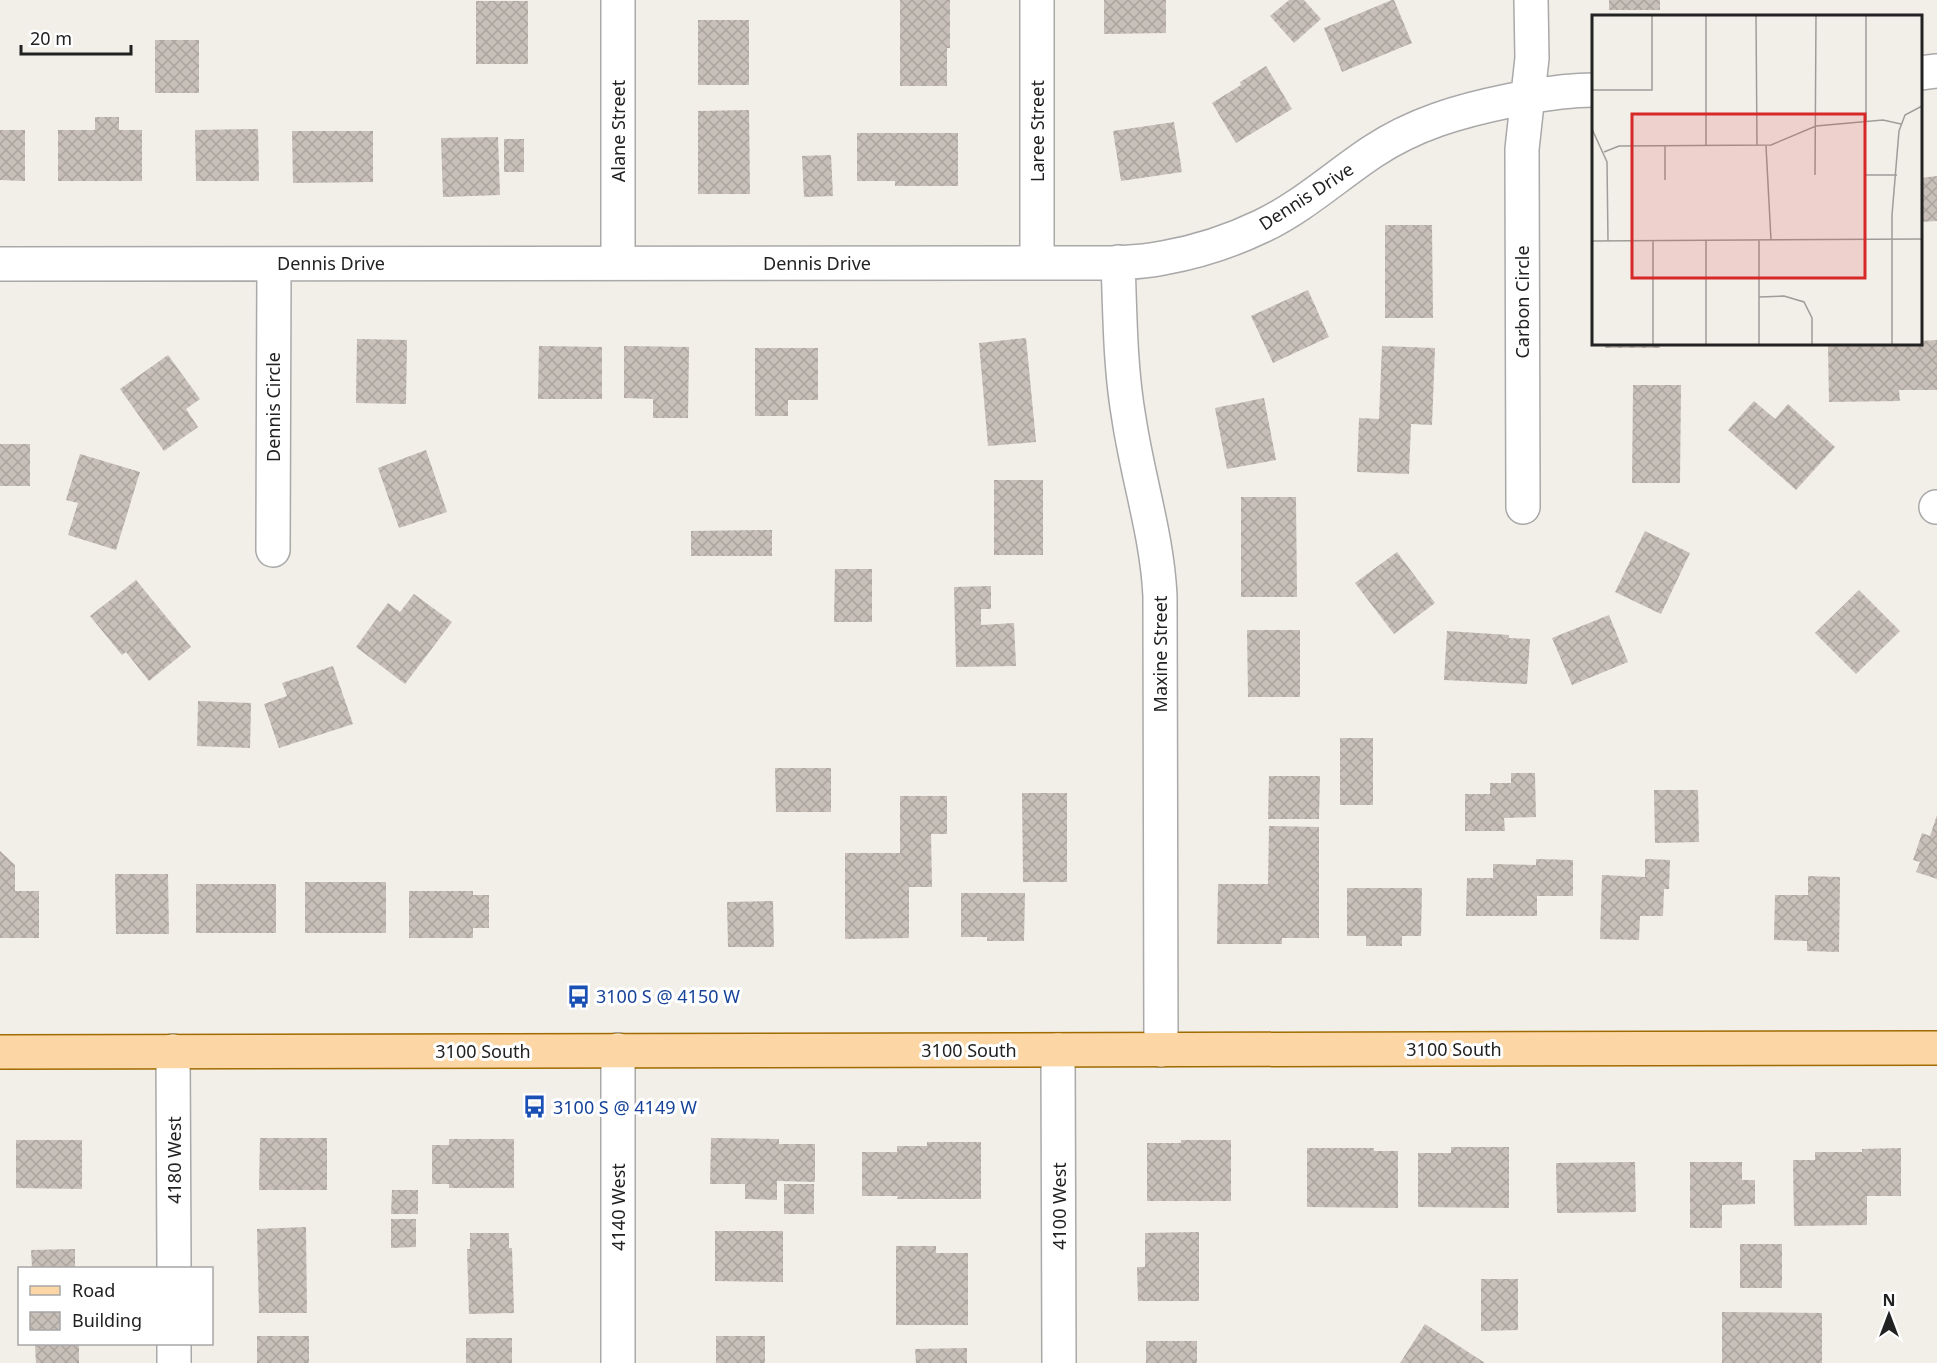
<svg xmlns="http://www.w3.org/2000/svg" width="1937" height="1363" font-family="'Noto Sans',sans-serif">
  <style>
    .building { fill: url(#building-cross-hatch) }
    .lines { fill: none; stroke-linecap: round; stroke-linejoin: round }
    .minor-casing { stroke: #a9a9a9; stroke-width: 36 }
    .major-casing { stroke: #a06b00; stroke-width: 36 }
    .minor { stroke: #fff; stroke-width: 33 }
    .major { stroke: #fcd6a4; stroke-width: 33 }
    .labels { text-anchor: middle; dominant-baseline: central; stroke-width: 6; stroke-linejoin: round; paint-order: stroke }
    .street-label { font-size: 18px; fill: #222; stroke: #fff }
    .transit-label { font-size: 18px; fill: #164399; stroke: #fff; text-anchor: start }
    .inset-road { fill: none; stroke: #9f9d99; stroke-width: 1.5 }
    .view { fill: #d62828; fill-opacity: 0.15; stroke: #d62828; stroke-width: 3 }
    .inset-edge { fill: none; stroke: #222; stroke-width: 3 }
  </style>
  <defs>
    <pattern id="building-cross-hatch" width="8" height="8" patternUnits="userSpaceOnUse" patternTransform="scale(1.5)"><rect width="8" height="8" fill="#c7bfb8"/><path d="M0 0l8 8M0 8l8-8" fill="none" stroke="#aba49e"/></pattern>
  </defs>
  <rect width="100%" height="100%" fill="#f2efe9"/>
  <path class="building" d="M900,0H950V48H947V86H900Z
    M1104,0H1166V33L1104,34Z
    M1289,0H1304L1321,19L1294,43L1270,16Z
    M1392,0H1394L1412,43L1342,72L1324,28Z
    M1609,0H1660V10H1609Z
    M476,1H528V64H476Z
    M698,20H749V85H698Z
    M155,40H199V93H155Z
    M1266,66L1292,109L1236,143L1212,103L1241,85L1240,82Z
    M749,110L750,194H698V111Z
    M95,117H119V130H142V181H58V130H95Z
    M1174,122L1182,172L1121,181L1113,131Z
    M258,129L259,181H196L195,130Z
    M0,130H25V181L0,180Z
    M292,131H373V182L293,183Z
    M857,133H958V186H895V181H857Z
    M498,137L500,195L443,197L441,138Z
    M504,139H524V172H504Z
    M831,155L833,196L804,197L802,156Z
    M1937,176V221L1920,222V178Z
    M1385,225H1432L1433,318H1385Z
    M1308,290L1329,337L1273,363L1251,316Z
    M1026,338L1036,442L988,446L979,343Z
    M357,339L407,340L406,404L356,403Z
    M1937,340V390H1899L1900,401L1829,402L1828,344H1920V341Z
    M1605,344H1660V348H1605Z
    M539,346L602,347V399H538Z
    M624,346L689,347L688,418H653V399L624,398Z
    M1382,346L1435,348L1432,425L1411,424L1409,474L1357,472L1359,418L1379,419Z
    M755,348H818V400H788V416H755Z
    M168,355L200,399L186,409L198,427L164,451L120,389Z
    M1633,385H1681L1680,483H1632Z
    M1264,398L1276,460L1227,469L1215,408Z
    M1754,401L1775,419L1788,404L1835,447L1796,490L1728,430Z
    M0,444H30V486H0Z
    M426,450L447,512L399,528L378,468Z
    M80,454L140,472L116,550L68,535L78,503L66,500Z
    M994,480H1043V555H994Z
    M1241,497H1296L1297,597H1241Z
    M772,530V556H691V531Z
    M1645,531L1690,553L1661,614L1615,592Z
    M1397,552L1435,603L1394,634L1355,583Z
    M835,569H872V622H834Z
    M136,580L191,647L149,681L126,652L122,655L90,616Z
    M991,586V609H981V625L1014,623L1016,666L956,667L954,587Z
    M1859,590L1900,631L1856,674L1815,633Z
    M414,594L452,622L405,684L356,647L388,603L400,612Z
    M1609,615L1628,662L1572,685L1552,638Z
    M1247,630H1300V697H1248Z
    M1447,631L1509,635V638L1530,639L1527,684L1444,680Z
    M333,666L353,724L279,748L264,704L287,696L282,683Z
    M198,701L251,703L250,748L197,746Z
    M1340,738H1373V805H1340Z
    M775,768H831V812H776Z
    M1511,773H1535L1536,817L1504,818L1505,831H1465V794H1490V783H1511Z
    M1269,776H1320L1319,819H1268Z
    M1654,790H1698L1699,842L1655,843Z
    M1022,793H1067V882H1023Z
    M900,796H947V834H931L932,887H909V938L845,939V853H900Z
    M1937,815V879L1916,872L1920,862L1913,860L1922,833L1930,836Z
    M1269,826L1319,827V938H1282V944H1217L1218,884H1268Z
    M0,851L15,865V891H39V938H0Z
    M1536,859L1573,860V896H1537V916H1466L1467,878H1493V864L1536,865Z
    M1645,859L1670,860L1669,889H1664L1663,916H1640L1639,940L1600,939L1602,875L1645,877Z
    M115,874H168L169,934H116Z
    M1808,876L1840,877L1839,952L1807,951V941L1774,940L1775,895H1808Z
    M305,882H386V933H305Z
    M196,884H276V933H196Z
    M1347,888H1422L1421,936H1402V946H1366V936H1347Z
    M409,891H473V895H489V928H473V938H409Z
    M961,893H1025L1024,941H987V937H961Z
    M773,901L774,947H728L727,902Z
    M260,1138H327V1190H259Z
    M711,1138L779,1139V1144H815V1182L777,1181V1200L745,1199V1184H710Z
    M449,1139H514V1188H449V1184H432V1145H449Z
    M16,1140H82V1189L16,1188Z
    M1181,1140H1231V1201H1147V1143H1181Z
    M927,1142H981V1199H897L898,1196H862V1152H897V1146H927Z
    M1451,1147H1509V1208L1418,1207V1153H1451Z
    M1307,1148H1374V1151H1398V1208L1307,1207Z
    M1901,1148V1196H1867V1225L1794,1226L1793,1160H1815V1152H1862V1149Z
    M1635,1162L1636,1212L1557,1213L1556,1163Z
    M1690,1162H1742V1180H1755V1204L1722,1205V1228H1690Z
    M784,1184H814V1214H784Z
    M392,1190H418V1214H391Z
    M391,1219H416V1247L391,1248Z
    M306,1227L307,1313H259L257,1229Z
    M715,1231H783V1282L715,1281Z
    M1199,1232V1301H1138L1137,1267H1145V1233Z
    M470,1233H509V1248H512L514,1313L469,1314L467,1249H470Z
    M1740,1244H1782V1288H1740Z
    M896,1246H936V1253H968V1325H896Z
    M75,1249V1268H32L31,1250Z
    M1481,1279H1518V1330L1481,1331Z
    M1722,1312L1822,1313V1363H1722Z
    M1425,1324L1485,1363H1400Z
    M257,1336H309V1363H257Z
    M716,1336H765V1363H716Z
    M466,1338H512V1363H466Z
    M1146,1341H1197V1363H1146Z
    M35,1344H79V1363H36Z
    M967,1348V1363H916L915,1349Z"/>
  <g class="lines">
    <defs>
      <path id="minor" d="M618,0V263
        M1037,0V263
        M1920,73L1937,71
        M1118,262C1120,314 1120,368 1129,419C1138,479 1157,535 1160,596L1161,1050
        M0,264L1071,263C1102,263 1133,264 1163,258C1197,252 1231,241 1262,226C1302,207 1336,176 1372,152C1414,124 1459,111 1508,101C1536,95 1564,90 1594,90
        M1523,507L1522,149L1532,58L1531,0
        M1936,507H1937
        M273,550L274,264
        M618,1050V1363
        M1058,1050L1059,1363
        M173,1051L174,1268
        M174,1344V1363"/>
      <path id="major" d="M0,1052L1937,1048"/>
    </defs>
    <use href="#minor" class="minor-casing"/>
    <use href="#major" class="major-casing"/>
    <use href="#minor" class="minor"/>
    <use href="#major" class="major"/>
  </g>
  <defs>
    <symbol id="bus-bare" viewBox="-9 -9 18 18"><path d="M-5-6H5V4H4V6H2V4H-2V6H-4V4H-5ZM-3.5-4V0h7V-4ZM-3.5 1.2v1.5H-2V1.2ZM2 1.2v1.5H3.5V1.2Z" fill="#1a4fb4" stroke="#fff" stroke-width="2.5" paint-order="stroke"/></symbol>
  </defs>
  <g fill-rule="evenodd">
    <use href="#bus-bare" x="562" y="980" width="33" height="33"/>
    <use href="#bus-bare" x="518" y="1090" width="33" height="33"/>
  </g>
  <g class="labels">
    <g class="street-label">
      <text transform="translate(618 131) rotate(-90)">Alane Street</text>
      <text transform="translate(1037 131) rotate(-90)">Laree Street</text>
      <text transform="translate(1306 196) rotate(-33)">Dennis Drive</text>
      <text x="331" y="263">Dennis Drive</text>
      <text x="817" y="263">Dennis Drive</text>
      <text transform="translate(1522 302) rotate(-90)">Carbon Circle</text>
      <text transform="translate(273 407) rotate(-90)">Dennis Circle</text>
      <text transform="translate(1160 654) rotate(-90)">Maxine Street</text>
      <text x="1454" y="1049">3100 South</text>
      <text x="969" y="1050">3100 South</text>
      <text x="483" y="1051">3100 South</text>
      <text transform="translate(174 1160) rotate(-90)">4180 West</text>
      <text transform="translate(1059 1206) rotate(-90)">4100 West</text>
      <text transform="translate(618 1207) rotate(-90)">4140 West</text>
    </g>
    <g class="transit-label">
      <text x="596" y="996">3100 S @ 4150 W</text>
      <text x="553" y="1107">3100 S @ 4149 W</text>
    </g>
  </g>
  <g transform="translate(1592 15)">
    <rect width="330" height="330" fill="#f2efe9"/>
    <path class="inset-road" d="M114,0V131M164,0L165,131M274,0V107M0,75H60V0M0,114L15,147L16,226M174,131L179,225M12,137L27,131L179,130L224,111L291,105L309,109M223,160L224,0M273,160H305M73,165V131M167,225V330M0,226L330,224M61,226V330M114,226V330M167,282L192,281L212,287L220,303V330M300,330V200L307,116L313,100L330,91"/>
    <path class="view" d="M40,99H273V263H40Z"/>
    <rect width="330" height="330" class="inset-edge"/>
  </g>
  <rect x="18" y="1267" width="195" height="78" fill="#ffffff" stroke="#a7a7a7" stroke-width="1.5"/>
  <rect x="30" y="1286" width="30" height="9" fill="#fcd6a4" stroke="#a7a7a7" stroke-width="1.5"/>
  <text x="72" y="1297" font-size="18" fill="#222222">Road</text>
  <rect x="30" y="1312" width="30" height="18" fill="url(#building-cross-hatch)" stroke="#a7a7a7" stroke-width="1.5"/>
  <text x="72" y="1327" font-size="18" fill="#222222">Building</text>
  <g transform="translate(1889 1315)" stroke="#ffffff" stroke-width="4.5" paint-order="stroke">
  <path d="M0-4.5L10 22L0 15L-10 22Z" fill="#222222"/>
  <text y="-9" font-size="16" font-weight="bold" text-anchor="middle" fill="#222222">N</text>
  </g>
  <path d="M21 45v9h110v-9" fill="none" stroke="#222222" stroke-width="3"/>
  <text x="30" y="45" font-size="18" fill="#222222" stroke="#ffffff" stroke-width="4.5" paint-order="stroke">20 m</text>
</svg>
